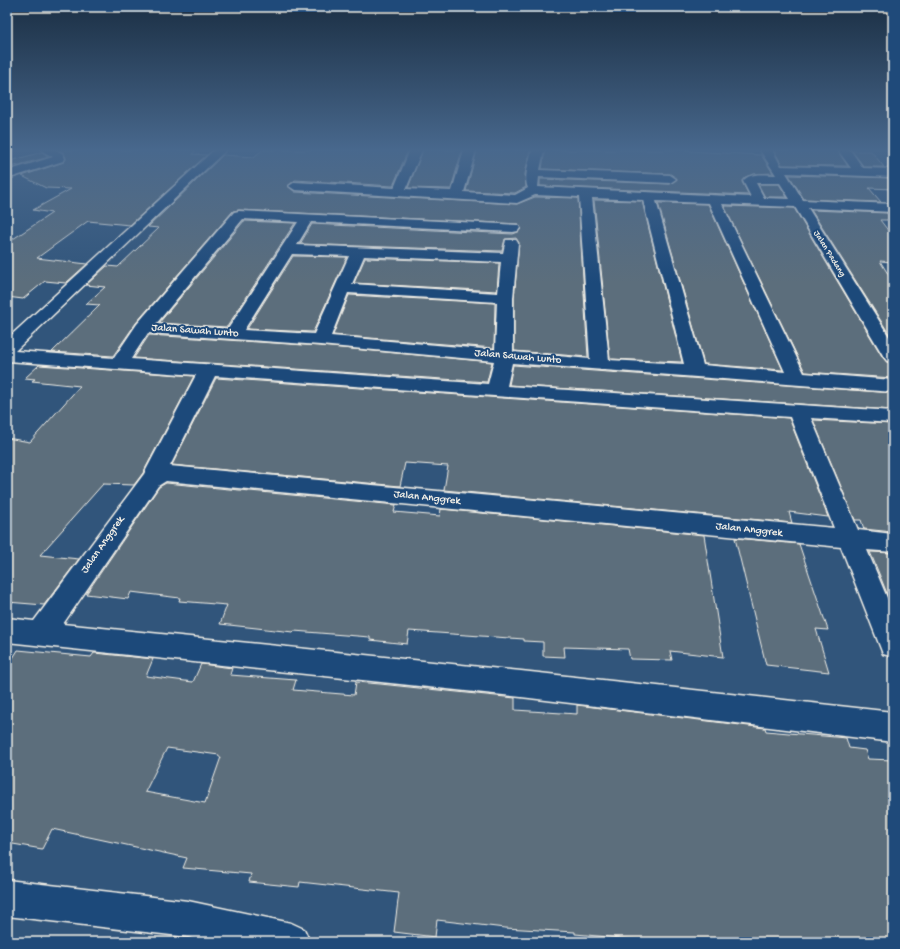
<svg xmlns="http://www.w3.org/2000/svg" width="900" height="949" font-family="'Gochi Hand',sans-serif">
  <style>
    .building { fill: #5c6e7c; stroke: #f4f1e8; fill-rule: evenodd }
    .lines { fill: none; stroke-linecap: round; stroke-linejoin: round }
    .minor-casing { stroke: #f4f1e8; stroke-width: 3 }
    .minor { fill: #1f4a7a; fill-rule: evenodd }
    .labels { text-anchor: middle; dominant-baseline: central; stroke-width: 4; stroke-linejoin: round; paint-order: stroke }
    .far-street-label { font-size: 9px; fill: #f4f1e8; stroke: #1f4a7a }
    .street-label { font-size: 11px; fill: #f4f1e8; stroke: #1f4a7a }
  </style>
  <rect width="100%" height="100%" fill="#31557b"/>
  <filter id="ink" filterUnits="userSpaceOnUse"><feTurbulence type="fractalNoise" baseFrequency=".025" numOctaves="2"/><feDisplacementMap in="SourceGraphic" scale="8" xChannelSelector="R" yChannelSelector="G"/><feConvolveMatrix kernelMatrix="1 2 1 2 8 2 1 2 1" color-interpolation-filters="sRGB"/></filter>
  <g filter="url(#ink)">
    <path class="building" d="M59,150H197L192,154L207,155L130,225L88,221L37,258L87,264L66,283L45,281L23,299L7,297V243L52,213L33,210L71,189L46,188L22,176L64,162L66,158L64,153Z
      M262,150H408L393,186L295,180L288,186L295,192L517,204L535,197L578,198L588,357L514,351V298L519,243L516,238L505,239L502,251L300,244L312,224L513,234L518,232L521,229L518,224L239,210L233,211L136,323L113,356L52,352L100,305L86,304L105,287L86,285L107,266L118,267L159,228L148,227L223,155L254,157Z
      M423,150H462L451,189L408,188Z
      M477,150H530L525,174L526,187L515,193L466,191Z
      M545,150H689L690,151L761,155L773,173L754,174L745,177L742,182L749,195L540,186V179L670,184L677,179L670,174L542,169Z
      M774,150H837L848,166L782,165Z
      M852,151H871L884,167H864Z
      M42,152L49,157L7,168V162Z
      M789,175L893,178V189L869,188L881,202L804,199Z
      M758,184H779L787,197H765Z
      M594,200L642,201L682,362L610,359Z
      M658,203L708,204L783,370L704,364Z
      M724,206L794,208L883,358L887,362L893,363V378L805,372Z
      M811,210L887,213L893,220H880L893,237V262L880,261L893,282V340Z
      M244,221L295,223L227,327L159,323Z
      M293,256L347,257L313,332L247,329Z
      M365,258L499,263L497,291L354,283Z
      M349,295L495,303L494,348L333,335Z
      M149,335L320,346L492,362L487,382L134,358Z
      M39,365L194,376L143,473L134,485L103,484L40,555L79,559L44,605L7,602V438L30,442L80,386L32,381L35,379L25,378Z
      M513,365L893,393V410L509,385Z
      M216,378L789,418L828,517L789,512L792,523L444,490L448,466L405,463L400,486L172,465Z
      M813,420L893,424V532L864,529L861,520H855Z
      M166,483L396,505L394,512L440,516L441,509L704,535L723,657L670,651L672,660L630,659L628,649L564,647L565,657L543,656V642L524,641V639L409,631L407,644L370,640V637L294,631L293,632L220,624L227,605L179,601L180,598L131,592L128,599L86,594L159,487Z
      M735,538L799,544L828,630L816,629L829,672L766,665Z
      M870,552L893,553V608L873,559Z
      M18,650L91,657L94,653L153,659L146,676L193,682L201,664L232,668L230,675L296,680L293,690L354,695L356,682L380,684L515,698V710L577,714V705L765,728L766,731L846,738L849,748L865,750L868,759L893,760V942H654V941L575,934V932L505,928L437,920L435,937L394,932L399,893L300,882L299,887L249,882L251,874L183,868L187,858L52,829L42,849L7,843V657L13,658ZM167,748L219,755V757H221L205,803L145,792Z"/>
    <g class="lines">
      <defs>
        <path id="minor" d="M41,150H56L63,154L65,159L63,161L7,179V171L53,157Z
          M214,150H226L15,351L114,358L137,324L234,212L239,211L518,225L520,228L518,231L513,232L311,222L297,245L503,253L506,240H516L518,243L513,298V352L590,359L579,197L535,195L517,203L295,190L289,186L295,182L394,188L410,150H422L406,189L452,191L464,150H476L464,192L515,195L528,188C523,178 530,160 532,150H544L540,170L670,175L676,179L670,183L539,177L538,187L751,197L743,181C750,172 766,175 776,175L760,150H772L781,166L851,168L838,150H850L863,168L893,169V177L786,173L803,200L893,204V212L808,208L893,343V362L887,361L884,357L795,207L722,204L804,373L893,380V392L512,363L507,386L893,411V423L811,418L858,530L893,534V552L867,550L893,612V657L883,654L841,547L166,481L158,486L63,624L521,671L893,712V742L521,697L7,642V618L34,621L144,474L196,375L7,361V339ZM756,183H780L790,199L764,198ZM592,198L643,200L684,364L609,360ZM656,201L709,203L785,372L703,365ZM243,219L298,222L228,329L156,324ZM292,254L349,256L314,334L244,330ZM364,256L501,262L498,293L352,284ZM348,293L497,302L495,350L331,336ZM148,333L320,345L494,361L488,384L131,359ZM215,376L790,417L834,528L170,466Z
          M7,880L188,901L291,923L304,929L310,942H208L188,937L7,916Z"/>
      </defs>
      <use href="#minor" class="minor-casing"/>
      <use href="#minor" class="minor"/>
    </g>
  </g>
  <linearGradient id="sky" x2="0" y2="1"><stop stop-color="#1b2f44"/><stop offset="0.53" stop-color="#48688d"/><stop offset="1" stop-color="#48688d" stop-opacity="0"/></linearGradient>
  <rect width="900" height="283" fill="url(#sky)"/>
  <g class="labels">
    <g class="far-street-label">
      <text transform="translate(829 254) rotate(58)">Jalan Padang</text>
    </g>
    <g class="street-label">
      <text transform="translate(195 331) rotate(4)">Jalan Sawah Lunto</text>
      <text transform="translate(518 357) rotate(5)">Jalan Sawah Lunto</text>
      <text transform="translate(427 498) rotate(6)">Jalan Anggrek</text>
      <text transform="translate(749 530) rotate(6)">Jalan Anggrek</text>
      <text transform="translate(103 545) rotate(-55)">Jalan Anggrek</text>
    </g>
  </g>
  <rect width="900" height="949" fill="none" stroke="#1f4a7a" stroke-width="24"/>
  <rect x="12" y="12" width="876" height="925" fill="none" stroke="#f4f1e8" stroke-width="1.5" filter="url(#ink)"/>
</svg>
